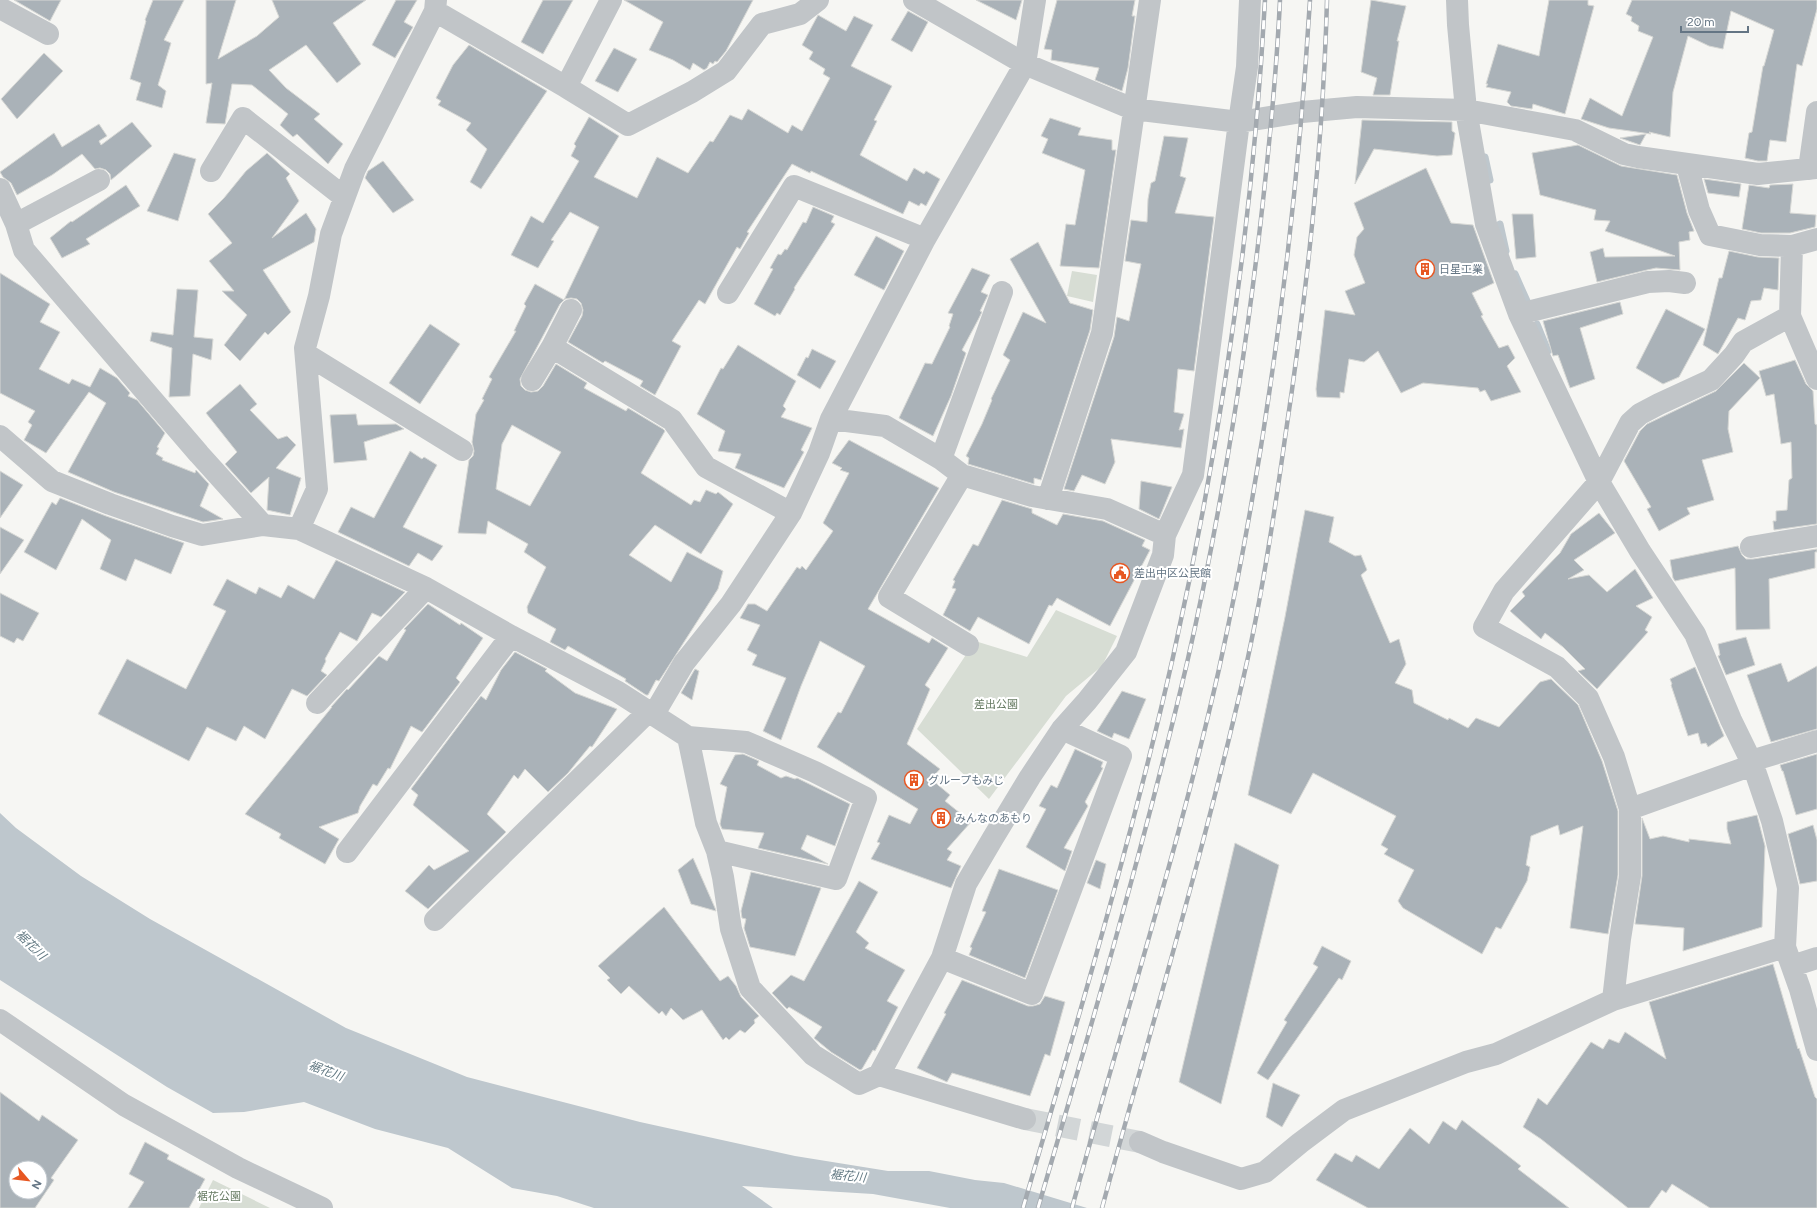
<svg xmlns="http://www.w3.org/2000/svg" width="1817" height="1208" font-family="Figtree,'Noto Sans JP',sans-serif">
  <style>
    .green { fill: #d7ddd4 }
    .water { fill: #bec7cd }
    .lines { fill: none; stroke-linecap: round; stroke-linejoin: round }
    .stream { stroke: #bec7cd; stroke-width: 7 }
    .building { fill: #aab2b8; stroke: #d7d8d5; fill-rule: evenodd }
    .street-tunnel { stroke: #d2d6d7; stroke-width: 22; stroke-dasharray: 22 11; stroke-linecap: butt }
    .street { stroke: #c1c5c8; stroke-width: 22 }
    .rail-casing { stroke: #a3a9af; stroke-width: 4.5 }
    .rail { stroke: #fff; stroke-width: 3; stroke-dasharray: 9; stroke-linecap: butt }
    .labels { text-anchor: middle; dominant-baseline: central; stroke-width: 4; stroke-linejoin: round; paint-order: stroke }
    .poi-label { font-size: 11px; fill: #647584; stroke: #fff; text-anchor: start }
    .park-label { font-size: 11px; fill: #677b63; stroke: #fff }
    .water-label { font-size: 12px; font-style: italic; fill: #607781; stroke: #fff }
  </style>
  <rect width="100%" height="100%" fill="#f6f6f3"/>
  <path class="green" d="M1072,271L1097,275L1093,302L1067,296Z
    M1056,610L1117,636L1102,666L1066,696L989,799L917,729L975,641L1027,657Z
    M213,1180L270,1208H199Z"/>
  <path class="water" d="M0,813L16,828L81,876L150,919L346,1028L467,1077L640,1122L795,1156L888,1171H929L975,1180L1004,1183L1087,1208H950L873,1194L742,1186L773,1208H594L557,1196L512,1188L448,1148L375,1129L304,1102L244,1112L213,1113L167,1087L0,980Z"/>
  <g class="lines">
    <path class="stream" d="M1485,157L1490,180
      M1500,224L1506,251
      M1515,274L1527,301
      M1537,324L1548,351"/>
  </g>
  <path class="building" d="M14,0H61L50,21Z
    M153,0H184L164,40L171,43L158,85L166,91L162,108L136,100L141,83L130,79L146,21L145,20Z
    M206,0H236L218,59L257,36L279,17L272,0H366L333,23L361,64L337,83L306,45L269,70L286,88L320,114L314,119L343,144L328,164L297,134L293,137L280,125L288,114L252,85L232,84L225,124L206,123L212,83L206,84Z
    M396,0H417L404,22L413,27L395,58L372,45Z
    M543,0H573L543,54L521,42Z
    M624,0H753L726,51L717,62L715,61L713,64L710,62L707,68L704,70L693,63L690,70L673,60L649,50L663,22Z
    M976,0H1022L1016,20Z
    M1057,0H1135L1132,16H1135L1128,68L1122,91L1095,80L1099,68L1051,60L1052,50L1044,49Z
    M1371,0L1406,6L1397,41H1399L1390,95H1373L1377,78L1361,72Z
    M1549,0H1588V5L1594,6L1565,114L1533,104L1532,109L1511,106L1507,102L1511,92L1486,87L1488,84H1486L1498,44L1539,56Z
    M1632,0H1817V9L1802,66L1797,64L1786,142L1770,140L1767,161H1758L1745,158L1749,133L1752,132L1763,66H1764L1774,30L1731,11L1723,49L1709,46L1688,36L1673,92L1670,137L1649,132L1651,134L1609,128L1581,119L1590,98L1622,116L1653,37L1638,31L1639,26L1631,21L1632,17L1626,14Z
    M908,11L928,22L912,52L891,40Z
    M818,15L846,31L854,16L873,25L851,66L892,86L874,120L877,121L860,155L907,181L914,168L924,174L926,171L940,179L926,206L921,203L919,206L909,201L903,214L811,171L810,173L792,164L747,232L749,233L740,249L737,247L705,304L699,300L672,341L681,346L655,395L640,386L643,381L605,361L603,363L568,342L582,316L583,310L581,303L577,299L571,298L565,299L560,304L520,379L521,386L525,390L531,392L538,391L543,386L556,364L587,383L584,388L626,411L628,408L663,429L665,431L641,473L691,505L694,500L700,502L706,490L716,494L718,492L733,504L701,554L655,525L629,555L671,582L687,552L723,571L718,589L659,681L656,680L648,695H646L625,681L626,679L568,646L565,650L550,642L556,629L528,613L527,607L546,567L524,552L528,544L488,521L486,534L458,533L469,460L473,456L474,451L472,442L476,414L484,400L482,399L492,379L489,377L516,331H514L526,306L524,304L535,284L564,300L599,227L570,212L551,240L554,241L538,268L511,255L531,216L543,223L579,161L571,156L576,146L574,144L589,117L619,136L594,177L637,198L657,157L688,173L710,141L713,142L730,115L742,120L748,109L788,133L792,125L802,131L830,78L823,74L825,69L809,59L813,52L802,45ZM512,425L561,452L530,506L496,489L502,444Z
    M469,45L547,91L481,189L470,182L487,149L466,130L471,123L438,105L441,101L436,98L453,65Z
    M614,48L637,59L618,92L595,81Z
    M44,53L63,71L17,119L1,99Z
    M1050,118L1081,128L1078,135L1112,140V150H1116L1099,268L1060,266L1066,224L1075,225L1085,170L1042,153L1048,139L1041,136Z
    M1362,120L1452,122V131L1455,133L1452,155L1437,156L1374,149L1355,184Z
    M132,122L152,146L111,180L110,174L106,170L100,168L95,169L82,154L52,175L17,195L11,183L3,177L0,172L54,133L62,147L99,124L107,136L99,141L101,145Z
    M1646,134L1640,145L1620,138Z
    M1164,136L1188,138L1180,176L1186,178L1175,213L1214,217L1194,371L1178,369L1174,412L1184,414L1179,430L1184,429L1181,448L1111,439L1115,462L1105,484L1082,475L1074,491L1064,489L1114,337L1117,317L1129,321L1141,264L1125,261L1131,220L1147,222L1148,199L1151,183L1155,181Z
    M1578,145L1621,166L1677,175L1687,213L1694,231L1689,232L1690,240L1679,242L1680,270L1656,268L1647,270L1597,282L1590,252L1603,248L1605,257L1675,256L1605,231L1610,221L1594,220L1596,210L1540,195L1532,153Z
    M174,153L196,159L178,221L147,211Z
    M267,153L290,174L286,178L299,201L272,238L306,213L316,229L314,242L263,270L291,312L268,335L265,332L240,361L224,345L247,315L222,291H234L209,261L232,243L208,214L224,198L246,171Z
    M383,161L414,200L393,213L365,178L368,171Z
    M1426,168L1451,223L1473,225L1494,283L1472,293L1483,315L1481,316L1499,348L1508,345L1515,358L1507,366L1521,392L1491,401L1485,390L1480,392L1478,388L1423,383L1401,393L1378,351L1364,362L1349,359L1344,393L1340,392V398L1317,397L1316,389L1325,310L1355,315L1345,291L1365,283L1354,255L1357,237L1364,229L1354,203Z
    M1704,179L1741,184L1739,197L1708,193Z
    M1793,184L1790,213L1816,215L1815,227L1790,233H1761L1742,229L1749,185L1769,188L1770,185Z
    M126,185L140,206L86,239L90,244L62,258L50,238L71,221L72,222Z
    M813,207L834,216L831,222L835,224L794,288L795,289L780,315L777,313L775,316L754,304L773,269L770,268L778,254L781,255L785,249L787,250L803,222L806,223Z
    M1512,214H1533L1536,257L1516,259Z
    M876,236L904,251L884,290L854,275Z
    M1038,242L1070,303L1093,310L1090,330L1041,480L1034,478V484L968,464L969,458L966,456L982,424L992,400L991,399L1010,360L1003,355L1023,312L1046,323L1010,259Z
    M1729,251L1758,257L1779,258L1778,290L1764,288L1761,300L1751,301L1745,320L1738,318L1718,354L1703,345L1719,278H1722Z
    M972,268L990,275L981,292L988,295L980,311L982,312L978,320L962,350L966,353L951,396L933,436L899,418L925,363L932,364L950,327L949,326L953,314L948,313Z
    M0,273L50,304L40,322L60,332L39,369L69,384L72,379L90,387L100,368L117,378L130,393L128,396L137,400L165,433L157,447L159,448L156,454L163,458L162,460L195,473L196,470L209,484L200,506L223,519L203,522L114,492L68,472L106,403L89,392L46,453L24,440L32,425L28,422L35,411L0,393Z
    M177,289L198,290L194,337L213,339L211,360L193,354L190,396L169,397L172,348L150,341L152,332L173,335Z
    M1620,302L1623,314L1580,328L1595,379L1570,388L1558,355L1553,356L1552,353L1543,321Z
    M1666,309L1705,329L1679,377L1663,384L1636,368Z
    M430,324L460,344L420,404L389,383Z
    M738,345L796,381L783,406L786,409L781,417L812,428L801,450L804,452L784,488L735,468L741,454L718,451L725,431L697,414L721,368L723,369Z
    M812,349L836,361L820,389L797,375L806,357L808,358Z
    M1795,360L1806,384L1813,391L1815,424L1817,425V524L1774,530L1773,521H1776V511L1787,510L1789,480L1792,478L1791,442L1781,444L1774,394L1766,396L1759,371Z
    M1744,363L1760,378L1729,411L1728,429L1733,452L1702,460L1714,500L1687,508L1690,514L1659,531L1647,509L1651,507L1624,461L1640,431L1647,424L1716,391Z
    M240,384L257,404L250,410L278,439L287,436L296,445L276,468L301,478L290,515L267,510L269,477L251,493L225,464L237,452L206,413Z
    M356,414L358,425L396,424L404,429L364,442L367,460L334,463L330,415Z
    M849,440L939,488L868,609L929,643L932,638L948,648L925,685L930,689L907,744L940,769L931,779L950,795L945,801L971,822L947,849L952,852L947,860L961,866L951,888L871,859L880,843L877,842L889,815L910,824L918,809L817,747L838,712L841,713L865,666L820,641L801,686L781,740L763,731L786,678L752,665L757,655L747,650L760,625L740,618L748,604H755L767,611L797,567L800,569L802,566L806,570L833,531L823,523L849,473L840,470L842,468L832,463Z
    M410,451L422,459L424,457L437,465L403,527L443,546L432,561L418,553L409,566L338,532L351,507L374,518Z
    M0,471L23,485L0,518Z
    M1141,481L1172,487L1159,519L1139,509Z
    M60,498L106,516L184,543L171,574L135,559L126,581L100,569L111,540L82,519L56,570L24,552L52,502L56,505Z
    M1002,500L1032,509V513L1057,525L1063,514L1103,521L1145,540L1142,546L1150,550L1110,626L1057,598L1052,606L1049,605L1029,644L978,617L970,631L943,615L956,589L952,588L955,581L953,580L973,544L978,546Z
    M1305,510L1334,517L1329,542L1355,556L1361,555L1367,570L1361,575L1390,643L1399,639L1406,664L1395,683L1412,690L1414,703L1448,720L1449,718L1468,728L1476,718L1499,727L1540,682L1551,679L1578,705L1602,761L1618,811V875L1608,934L1570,928L1583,826L1560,835L1558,825L1531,836L1526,865L1530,867L1527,881L1501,929L1496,927L1482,954L1403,908L1398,901L1414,870L1384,854L1388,849L1381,845L1396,816L1313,773L1291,814L1248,795L1285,617Z
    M1599,513L1615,533L1574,560L1584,570L1568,579L1589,575L1607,592L1635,569L1653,598L1636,606L1652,617L1645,630L1648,632L1597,689L1578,671L1585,669L1563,647L1545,633L1541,639L1510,611L1525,596L1522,592L1560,553L1571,534Z
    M0,527L24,540L0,574Z
    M1738,546L1742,555L1746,559H1753L1817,549V552H1815V568L1769,579L1770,629L1736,630L1735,568L1675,581L1673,578L1670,560Z
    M336,560L405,592L381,617L372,613L357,641L340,632L325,659L326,661L321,671L327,675L307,696L292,689L265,739L244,726L236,741L207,727L189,761L98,714L127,659L186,689L226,611L213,605L227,579L256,594L259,587L281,598L288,585L314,599Z
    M0,593L39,613L23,641L17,638L14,643L0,636Z
    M428,604L460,625L461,623L483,638L456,678L460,682L422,732L411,726L390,769L388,768L377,786L373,784L360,806L358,813L319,827L339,839L325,864L279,838L281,834L245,814L332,707H331L347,689L348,690L379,656L387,661L406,630L404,629Z
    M1746,637L1755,665L1726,675L1718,656L1720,655L1718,644Z
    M515,652L547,669L545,671L575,693L617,709L592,747L590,746L568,773L548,792L525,769L518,779L514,775L487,814L506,832L428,909L405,891L429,865L434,870L469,851L413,805L418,795L411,789L481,696L486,700L501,670Z
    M1781,663L1788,682L1817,666V729L1771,742L1747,675Z
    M1695,667L1724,736L1708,747L1706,743L1701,744L1698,733L1688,736L1671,685L1672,684L1670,679Z
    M695,669L699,671L692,700L681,693Z
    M1122,691L1146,699L1129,739L1114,733L1112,738L1097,731Z
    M1075,749L1103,762L1101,767L1103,768L1085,802L1088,806L1064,848L1072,851L1065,871L1026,847L1046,809L1039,806L1051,785L1057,788Z
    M743,754L759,761L757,765L781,778L786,776L795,779L797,778L850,804L835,846L807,835L801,849L828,864L758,848L764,833L722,829L720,824L727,787L720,784L735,755Z
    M1817,754V809L1796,815L1783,771H1782L1780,765Z
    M1757,815L1765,846L1762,927L1683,951L1684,928L1635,924L1642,876V818L1650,839L1663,836L1689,842V839L1731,844L1727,829V822Z
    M1813,825L1817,840V881L1800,884L1788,834Z
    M1235,843L1279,865L1221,1104L1179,1082Z
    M693,858L715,908L716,911L691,904L678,870Z
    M1096,860L1106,864L1100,889L1087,883Z
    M999,869L1058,890L1025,978L969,955L972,948L970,947L986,912L982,911Z
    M751,872L821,888L795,956L750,947L744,928L746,919L742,918L741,911Z
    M859,881L878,892L856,932L869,943L865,948L905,970L887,1001L898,1007L875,1051L873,1050L862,1069L860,1070L831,1052L814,1038L822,1027L789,1007L787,1009L772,993L791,975L804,981Z
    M664,907L720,981L728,976L736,986L741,997L759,1016L754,1020L755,1023L745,1033L740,1030L729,1040L726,1037L723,1040L702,1010L683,1020L671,1008L666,1016L662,1011L659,1014L629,986L621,994L607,980L610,978L598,966Z
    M1322,946L1351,961L1342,980L1339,978L1268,1080L1257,1073L1287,1022L1284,1020L1318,967L1313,964Z
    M1773,964L1798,1049L1799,1048L1815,1097L1817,1099V1208H1710L1672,1184L1666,1193L1662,1190L1649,1208H1628L1541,1139L1523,1127L1538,1098L1547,1105L1591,1042L1603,1049L1609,1039L1619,1043L1625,1032L1666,1059L1649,1002Z
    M962,980L1028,1006H1033L1040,1004L1045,996L1065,1002L1050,1056L1045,1054L1030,1096L952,1073L947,1082L917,1068L946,1014L944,1013Z
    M1273,1083L1300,1095L1282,1127L1266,1117Z
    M0,1092L39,1121L42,1115L78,1140L51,1178L54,1180L35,1208H0ZM16,1168H40V1192H16Z
    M1462,1120L1521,1166L1518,1169L1569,1208H1368L1316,1180L1335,1153L1352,1162L1356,1155L1379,1169L1410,1128L1429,1144L1443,1121L1456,1130Z
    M145,1142L169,1155L167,1159L205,1179L189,1208H128L144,1182L129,1174Z"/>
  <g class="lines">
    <path class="street-tunnel" d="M1025,1119L1140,1142"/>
    <path class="street" d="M914,0L1025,64L1133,109L1239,122L1193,475L1165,535
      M1250,0L1247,67L1239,122L1302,112L1357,107L1466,110L1575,130L1624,154L1638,157L1758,174L1817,168
      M1457,0L1458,25L1466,110L1486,224L1519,314L1599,482L1640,551L1695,634L1731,720L1753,765L1772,821L1788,888L1785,947L1800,989L1817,1050
      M0,8L48,34
      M435,11L566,87L611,0
      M566,87L628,125L692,92L726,71L762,24L800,14L818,0
      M1687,165L1699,210L1710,235L1760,245L1792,246L1817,239
      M1809,169L1817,112
      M211,171L243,118L344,197
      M0,189L16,224L24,250L199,454L263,525L299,529L426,588L511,636L618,692L688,737L746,742L815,772L866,798L836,879L717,851
      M16,224L99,180
      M1792,246L1790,316L1817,379
      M728,293L794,186L925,239
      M571,310L552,347L672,420L706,467L791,513
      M1519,314L1648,282L1669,281L1685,283
      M306,354L462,450
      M532,380L552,347
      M0,436L52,481L110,504L172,526L202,535L263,525
      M941,459L1002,292
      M962,475L889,597L968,645
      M1048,499L1102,333L1150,0
      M299,529L317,489L305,348L319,296L331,234L355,169L435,11L436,0
      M1751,547L1817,536
      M317,703L426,588
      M654,714L684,663L731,604L791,513L819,453L831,419L925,239L1025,64L1035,0
      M688,737L706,823L717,851L723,877L731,929L750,988L813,1055L859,1084L879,1075L942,958L966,884L993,838L1030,777L1062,729L1087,701L1126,652L1163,555L1165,535L1107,509L1032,496L962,475L941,459L885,426L831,419
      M1751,761L1817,741
      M1630,809L1753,765
      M347,852L511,636
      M435,920L649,711
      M942,958L1032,994L1121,756L1062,729
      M1792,966L1817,958
      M1613,1000L1620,939L1630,876V809L1614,757L1588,698L1557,667L1484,627L1504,591L1599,482L1630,423L1640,414L1659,404L1711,380L1734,355L1743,342L1790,316
      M0,1020L124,1105L238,1168L322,1208
      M879,1075L1025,1119
      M1140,1142L1163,1152L1241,1179L1265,1172L1300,1143L1344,1110L1466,1062L1496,1054L1613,1000L1785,947"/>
    <defs>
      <path id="rail" d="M1023,1208C1076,1025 1131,843 1173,657C1221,441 1253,221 1265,0
        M1038,1208C1091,1027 1144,846 1187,663C1218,528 1240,391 1257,253C1267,169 1276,85 1280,0
        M1072,1208C1121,1028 1178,851 1219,669C1267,449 1296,226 1310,0
        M1102,1208C1150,1031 1203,855 1244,675C1262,597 1274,517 1285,438C1307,292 1323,147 1327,0"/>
    </defs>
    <use href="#rail" class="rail-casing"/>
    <use href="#rail" class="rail"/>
  </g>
  <defs>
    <symbol id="building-ring" viewBox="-11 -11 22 22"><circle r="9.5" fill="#fff" stroke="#e75722" stroke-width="1.5"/><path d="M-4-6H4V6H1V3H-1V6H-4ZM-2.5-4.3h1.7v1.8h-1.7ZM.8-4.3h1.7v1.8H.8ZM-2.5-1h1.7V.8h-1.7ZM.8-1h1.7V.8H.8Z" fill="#e75722"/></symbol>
    <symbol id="civic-ring" viewBox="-11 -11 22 22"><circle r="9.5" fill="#fff" stroke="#e75722" stroke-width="1.5"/><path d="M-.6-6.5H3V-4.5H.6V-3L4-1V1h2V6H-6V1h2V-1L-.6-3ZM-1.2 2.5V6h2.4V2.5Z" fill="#e75722"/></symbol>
  </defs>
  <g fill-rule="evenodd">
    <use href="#building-ring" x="1414" y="258" width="22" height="22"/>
    <use href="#civic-ring" x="1109" y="562" width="22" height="22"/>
    <use href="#building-ring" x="903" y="769" width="22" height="22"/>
    <use href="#building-ring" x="930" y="807" width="22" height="22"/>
  </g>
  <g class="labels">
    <g class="poi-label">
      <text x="1439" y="269">日星工業</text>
      <text x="1134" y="573">差出中区公民館</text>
      <text x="928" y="780">グループもみじ</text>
      <text x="955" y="818">みんなのあもり</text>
    </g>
    <g class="park-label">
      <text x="996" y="704">差出公園</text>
      <text x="219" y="1196">裾花公園</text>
    </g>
    <g class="water-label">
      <text transform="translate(31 945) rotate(44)">裾花川</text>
      <text transform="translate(326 1071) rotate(20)">裾花川</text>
      <text transform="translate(848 1176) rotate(6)">裾花川</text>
    </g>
  </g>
  <g transform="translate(28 1180) rotate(118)"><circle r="19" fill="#ffffff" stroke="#c1c8ce"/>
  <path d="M0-3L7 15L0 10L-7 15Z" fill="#e75722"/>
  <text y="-6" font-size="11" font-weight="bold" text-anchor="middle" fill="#647584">N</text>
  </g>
  <path d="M1681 26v6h67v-6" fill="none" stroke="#647584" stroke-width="2"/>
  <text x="1687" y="26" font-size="12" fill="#647584" stroke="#ffffff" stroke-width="3" paint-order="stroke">20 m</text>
</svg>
